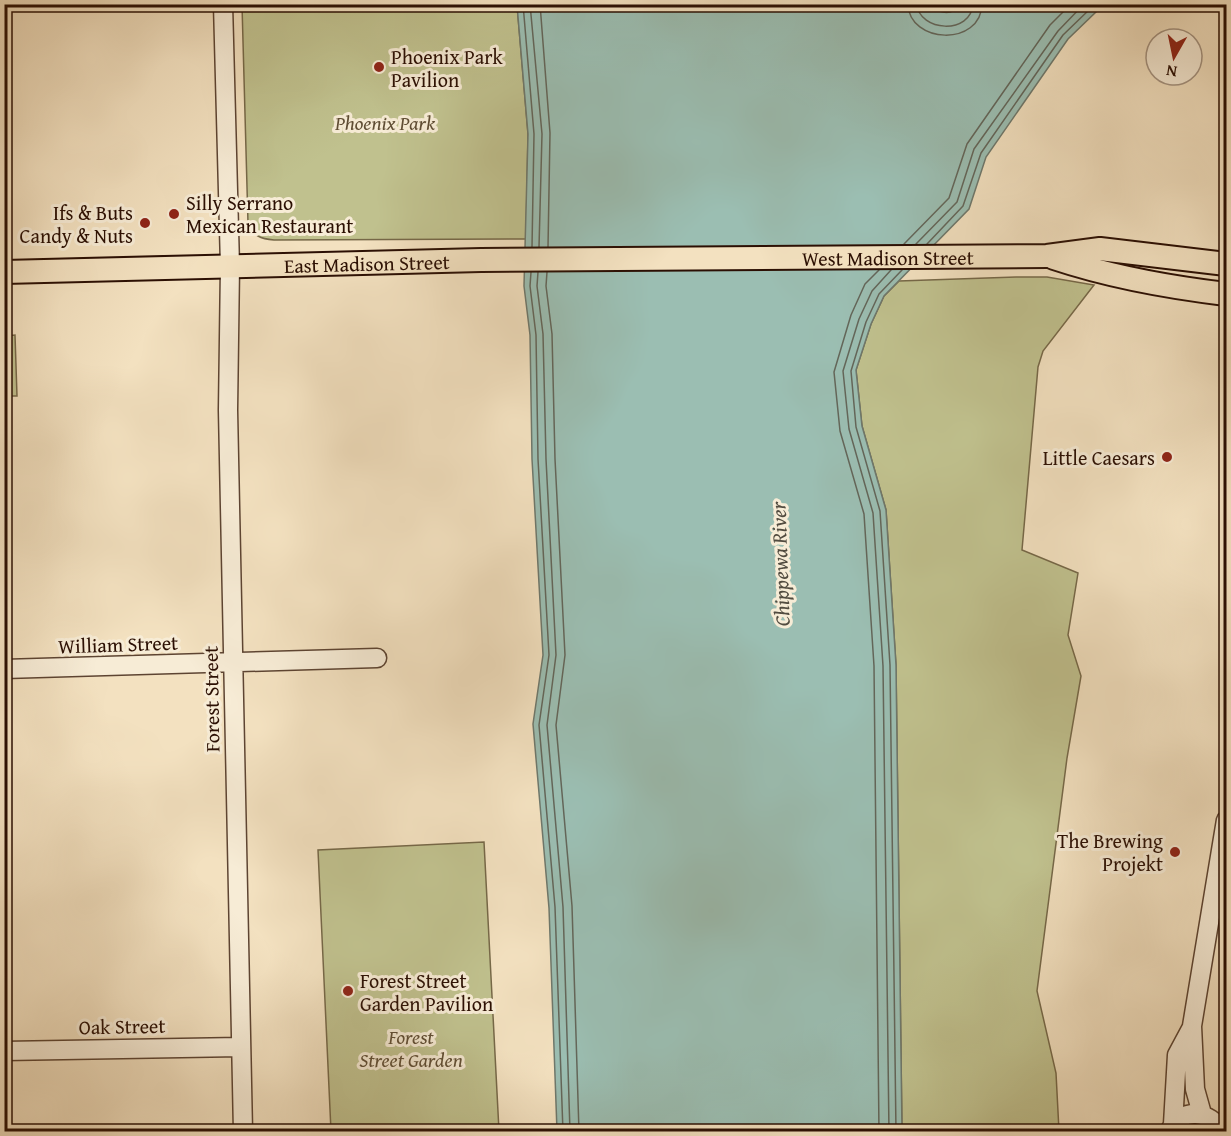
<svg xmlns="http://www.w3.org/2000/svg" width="1231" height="1136" font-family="'Gentium Book Plus',serif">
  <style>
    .green { fill: #c0c18e; stroke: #766848; stroke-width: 1.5 }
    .water { fill: #9bbeb2; stroke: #6e786c; stroke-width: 1.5 }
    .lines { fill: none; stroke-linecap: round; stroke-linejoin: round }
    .shore { stroke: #63665a; stroke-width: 1.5 }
    .minor-casing { stroke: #5d4432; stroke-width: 21 }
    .major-casing { stroke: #2b0f03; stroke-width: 26 }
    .minor { stroke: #f7ecd6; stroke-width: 18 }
    .major { stroke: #f3e1c0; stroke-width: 22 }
    .poi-dot { fill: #8f2418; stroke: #f7ecd6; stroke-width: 2 }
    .labels { text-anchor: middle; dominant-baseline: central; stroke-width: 6; stroke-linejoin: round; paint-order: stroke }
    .poi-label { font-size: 20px; fill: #2b0f03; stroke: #f7ecd6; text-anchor: start }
    .park-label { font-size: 20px; font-style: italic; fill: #5f4d34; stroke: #f7ecd6 }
    .street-label { font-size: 20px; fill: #2b0f03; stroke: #f7ecd6 }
    .water-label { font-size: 21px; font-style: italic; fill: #524c40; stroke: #f7ecd6 }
  </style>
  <rect width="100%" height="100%" fill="#f3e1c0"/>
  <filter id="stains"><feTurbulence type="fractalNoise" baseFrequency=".00333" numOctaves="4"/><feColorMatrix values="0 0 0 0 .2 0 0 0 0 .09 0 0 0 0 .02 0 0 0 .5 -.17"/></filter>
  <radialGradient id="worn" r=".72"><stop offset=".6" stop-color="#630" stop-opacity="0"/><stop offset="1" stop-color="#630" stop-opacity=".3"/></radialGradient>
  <path class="green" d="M242,5H517L528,134L526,239L274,240C261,239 253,236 248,223Z
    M1016,277H1047L1094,285L1043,351L1038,367L1022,550L1078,573L1068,635L1081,676L1067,758L1037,991L1056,1073L1059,1131H902L896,665L886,510L862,426L856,370L871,324L884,296L899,281Z
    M15,335L17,396H5V336Z
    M484,842L499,1131H331L318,850Z"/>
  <path class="water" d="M926,4C941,13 949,17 962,5H1097L1099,9L1068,39L986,157L969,209L884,296L871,324L856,370L862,426L886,510L896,665L902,1131H557L549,908L533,724L543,655L532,459L530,335L524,286L528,134L517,5Z"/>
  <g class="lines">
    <path class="shore" d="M523,4L534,134L532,247
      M530,4L542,134L539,247
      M540,4L550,133L548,247
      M908,4C909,44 981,47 982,4
      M917,4C919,32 971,35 973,4
      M904,244L949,198L967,144L1050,25L1071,4
      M916,244L957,202L974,149L1058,31L1084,4
      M927,244L963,206L981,153L1063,35L1091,8L1092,4
      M879,270L865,284L851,315L834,372L840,431L864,514L874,666L879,1132
      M531,272L530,286L536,335L538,459L549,655L539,725L555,907L563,1132
      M538,272L537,286L543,334L546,459L556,655L547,725L563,907L570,1132
      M547,272L546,286L552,334L555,459L565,655L556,725L572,906L579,1132
      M889,1132L883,666L873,513L849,429L843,371L859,319L872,291L891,270
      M896,1132L890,665L880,511L856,427L851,371L866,322L879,294L902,270"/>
    <defs>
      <path id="minor" d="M223,4L230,266L228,410L243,1132
        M4,669L377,658
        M4,1051L240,1047
        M1202,1114L1195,1089L1192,1026L1226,820
        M1173,1124L1177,1055L1192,1027
        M1170,1130C1182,1107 1210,1110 1222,1132"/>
      <g id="major">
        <path d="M1054,258C1111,277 1167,287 1226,294"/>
        <path id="s1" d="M4,272L481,260L1047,256L1100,249L1226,264"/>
      </g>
    </defs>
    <use href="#minor" class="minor-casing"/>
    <use href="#major" class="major-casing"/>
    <use href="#minor" class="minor"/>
    <use href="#major" class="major"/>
  </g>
  <g class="poi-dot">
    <circle cx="379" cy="67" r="6"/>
    <circle cx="174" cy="214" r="6"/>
    <circle cx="145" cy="223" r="6"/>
    <circle cx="1167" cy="457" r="6"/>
    <circle cx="1175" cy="852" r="6"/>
    <circle cx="348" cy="991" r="6"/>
  </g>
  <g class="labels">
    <g class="poi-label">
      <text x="391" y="56">Phoenix Park<tspan x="391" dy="23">Pavilion</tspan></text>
      <text x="186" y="202">Silly Serrano<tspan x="186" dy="23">Mexican Restaurant</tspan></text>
      <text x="133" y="212" text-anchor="end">Ifs &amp; Buts<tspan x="133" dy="23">Candy &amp; Nuts</tspan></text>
      <text x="1155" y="457" text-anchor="end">Little Caesars</text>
      <text x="1163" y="840" text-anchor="end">The Brewing<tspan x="1163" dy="23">Projekt</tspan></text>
      <text x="360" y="980">Forest Street<tspan x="360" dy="23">Garden Pavilion</tspan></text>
    </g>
    <g class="park-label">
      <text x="385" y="122">Phoenix Park</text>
      <text x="411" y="1036">Forest<tspan x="411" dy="23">Street Garden</tspan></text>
    </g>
    <g class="street-label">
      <text stroke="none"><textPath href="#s1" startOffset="884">West Madison Street</textPath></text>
      <text stroke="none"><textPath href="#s1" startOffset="363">East Madison Street</textPath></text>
      <text transform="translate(118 644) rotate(-2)">William Street</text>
      <text transform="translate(211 699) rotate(-91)">Forest Street</text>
      <text transform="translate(122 1026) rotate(-1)">Oak Street</text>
    </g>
    <g class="water-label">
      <text transform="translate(780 564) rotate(-92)">Chippewa River</text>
    </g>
  </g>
  <rect width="1231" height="1136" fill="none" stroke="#f3e1c0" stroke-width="24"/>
  <rect x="6" y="6" width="1219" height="1124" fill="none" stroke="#2b0f03" stroke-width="3"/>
  <rect x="12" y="12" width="1207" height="1112" fill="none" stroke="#2b0f03" stroke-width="1.5"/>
  <g transform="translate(1174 57) rotate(189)"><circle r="28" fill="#f7ecd6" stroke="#a59482" stroke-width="1.5"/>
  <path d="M0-4.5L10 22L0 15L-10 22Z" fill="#8f2418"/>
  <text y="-9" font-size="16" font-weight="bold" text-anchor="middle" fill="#2b0f03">N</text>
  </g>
  <rect width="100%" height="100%" filter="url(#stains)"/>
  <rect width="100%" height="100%" fill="url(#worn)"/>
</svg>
